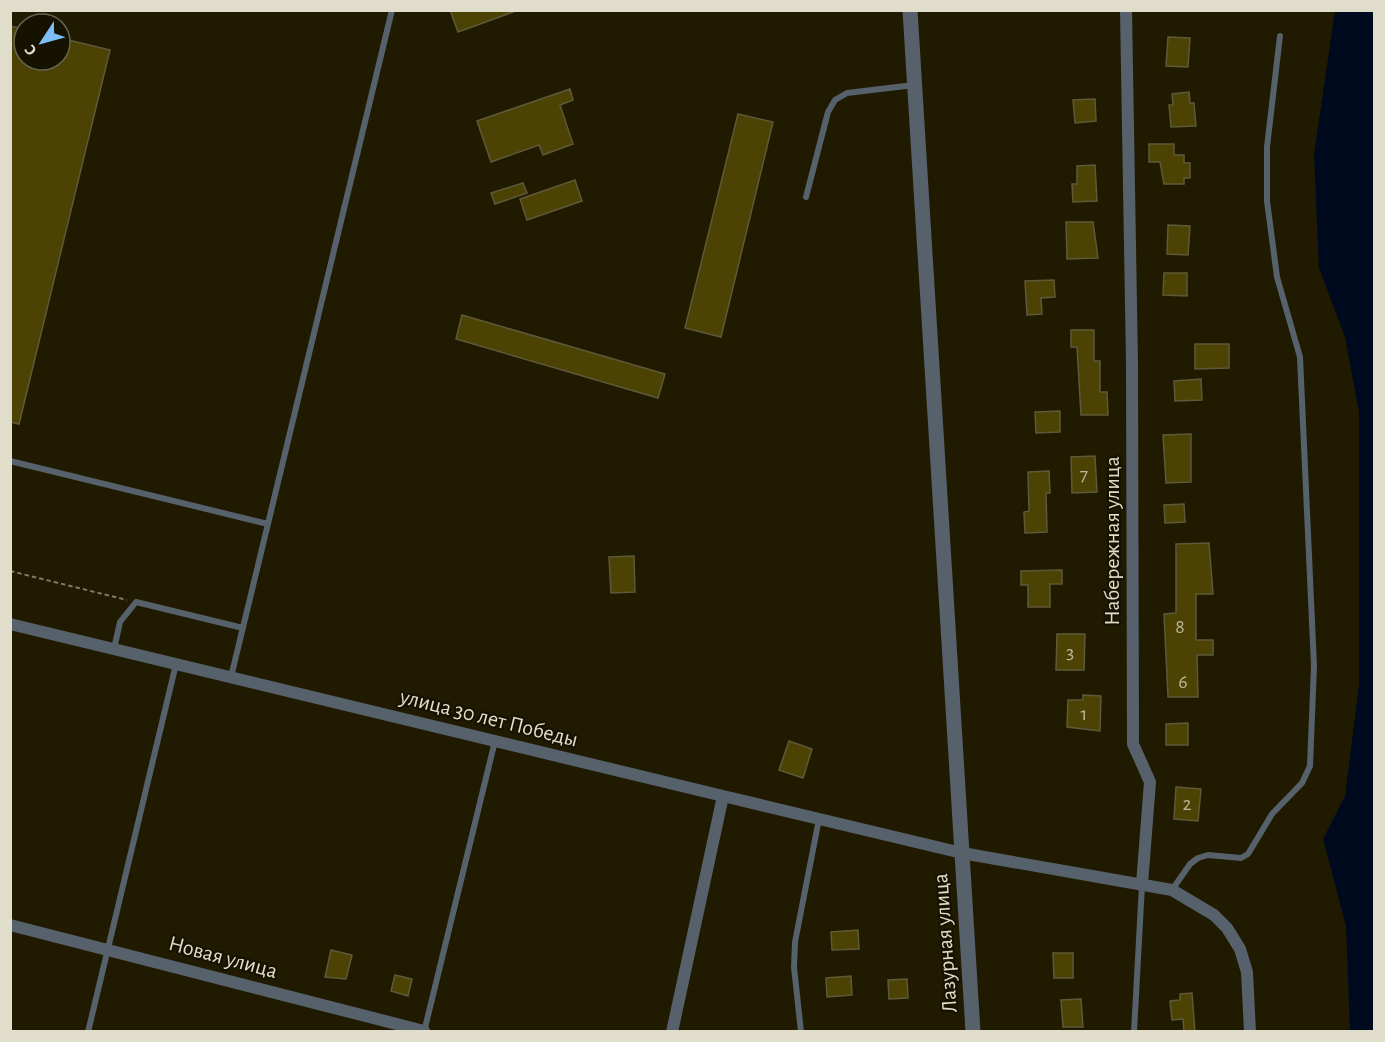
<svg xmlns="http://www.w3.org/2000/svg" width="1385" height="1042" font-family="'Alegreya Sans',sans-serif">
  <style>
    .water { fill: #000a1e }
    .building { fill: #4c4204; stroke: #5e5939; stroke-width: 1.5 }
    .lines { fill: none; stroke-linecap: round; stroke-linejoin: round }
    .path { stroke: #7d7962; stroke-width: 2; stroke-dasharray: 4.5 3; stroke-linecap: butt }
    .service { stroke: #56616b; stroke-width: 6 }
    .minor { stroke: #56616b; stroke-width: 12 }
    .tertiary { stroke: #56616b; stroke-width: 15 }
    .labels { text-anchor: middle; dominant-baseline: central; stroke-width: 4.5; stroke-linejoin: round; paint-order: stroke }
    .number-label { font-size: 20px; fill: #bbb699 }
    .street-label { font-size: 22px; fill: #e0ddcb; stroke: #161200 }
  </style>
  <rect width="100%" height="100%" fill="#201b00"/>
  <path class="water" d="M1335,11H1374V1032L1350,1031L1346,926L1323,839L1345,796L1359,686V412L1345,337L1319,268L1314,154Z"/>
  <path class="building" d="M450,10H512L513,12L458,32Z
    M10,26L24,29V60H60V38L110,50L19,424L10,422Z
    M1168,37L1190,38L1188,67L1166,66Z
    M570,89L573,100L560,105L573,144L543,155L539,145L491,162L477,121Z
    M1189,92L1190,103H1194L1196,126L1171,127L1169,105H1173L1172,94Z
    M1095,99L1096,121L1075,123L1073,100Z
    M738,114L773,122L721,337L685,328Z
    M1149,144H1174V155H1184V163H1190V178H1184V184H1164L1160,162H1149Z
    M1095,165L1097,201L1073,202L1072,184H1077V166Z
    M575,180L582,201L527,220L520,199Z
    M523,183L527,193L495,204L491,193Z
    M1066,222H1093L1098,258L1067,259Z
    M1168,225L1190,226L1188,255L1167,254Z
    M1164,273H1187V296L1163,295Z
    M1054,280L1055,297L1041,298L1042,314L1027,315L1025,281Z
    M462,315L665,374L658,398L456,339Z
    M1071,330H1094V361H1100V392H1107L1108,415H1081L1077,347H1071Z
    M1195,344H1229V368L1195,369Z
    M1201,379L1202,400L1175,401L1174,381Z
    M1060,411V432L1036,433L1035,412Z
    M1191,434V482L1166,483L1163,435Z
    M1095,456L1097,492L1072,493L1071,457Z
    M1049,471L1050,493H1046L1047,532L1025,533L1024,512L1029,511L1028,472Z
    M1184,504L1185,522L1165,523L1164,505Z
    M1209,543L1213,594H1196V640H1213V655H1197L1198,697H1168L1164,614L1176,613V544Z
    M634,556L635,592L611,593L609,557Z
    M1062,570V584H1050V607H1028V585H1021V571Z
    M1057,634H1085L1084,670H1056Z
    M1083,695L1101,696L1100,731L1067,727L1068,700H1083Z
    M1188,723V745H1166V724Z
    M789,741L812,749L803,778L779,770Z
    M1176,787L1201,789L1198,821L1174,819Z
    M858,930L859,949L832,950L831,932Z
    M331,950L352,955L346,979L325,977Z
    M1053,953H1073V978H1054Z
    M395,975L412,979L408,996L391,991Z
    M851,976L852,995L827,997L826,978Z
    M907,979L908,998L889,999L888,980Z
    M1192,993L1195,1032H1184L1183,1019L1172,1020L1170,1001L1180,1000V994Z
    M1081,999L1083,1027H1063L1061,1000Z"/>
  <g class="lines">
    <path class="path" d="M10,571L127,600"/>
    <path class="service" d="M806,197L828,112L835,100L847,93L914,85
      M10,461L268,524
      M114,649L120,622L136,602L243,628
      M231,677L392,10
      M1172,890L1190,864L1198,858L1208,855L1241,858L1248,854L1272,814L1302,783L1310,766L1314,666L1300,357L1277,277L1267,201V147L1280,36
      M88,1032L176,664
      M424,1032L495,741
      M801,1032L794,967L795,942L819,819
      M1134,1032L1142,885"/>
    <path class="minor" d="M1126,10L1132,364L1133,744L1150,782L1142,884
      M10,624L723,796L672,1032
      M723,796L962,853L1172,890L1214,915L1227,928L1240,949L1247,972L1250,1032
      M10,925L424,1031"/>
    <path class="tertiary" d="M910,10L973,1032"/>
  </g>
  <g class="labels">
    <g class="number-label">
      <text x="1084" y="475">7</text>
      <text x="1180" y="627">8</text>
      <text x="1070" y="652">3</text>
      <text x="1183" y="682">6</text>
      <text x="1084" y="714">1</text>
      <text x="1187" y="804">2</text>
    </g>
    <g class="street-label">
      <text transform="translate(1112 541) rotate(-90)">Набережная улица</text>
      <text transform="translate(489 718) rotate(14)">улица 30 лет Победы</text>
      <text transform="translate(945 943) rotate(-94)">Лазурная улица</text>
      <text transform="translate(223 957) rotate(15)">Новая улица</text>
    </g>
  </g>
  <rect width="1385" height="1042" fill="none" stroke="#e0ddcb" stroke-width="24"/>
  <g transform="translate(42 42) rotate(234)"><circle r="28" fill="#161200" stroke="#676351" stroke-width="1.5"/>
  <path d="M0-4.5L10 22L0 15L-10 22Z" fill="#7dbef9"/>
  <text y="-9" font-size="16" font-weight="bold" text-anchor="middle" fill="#e0ddcb">С</text>
  </g>
</svg>
